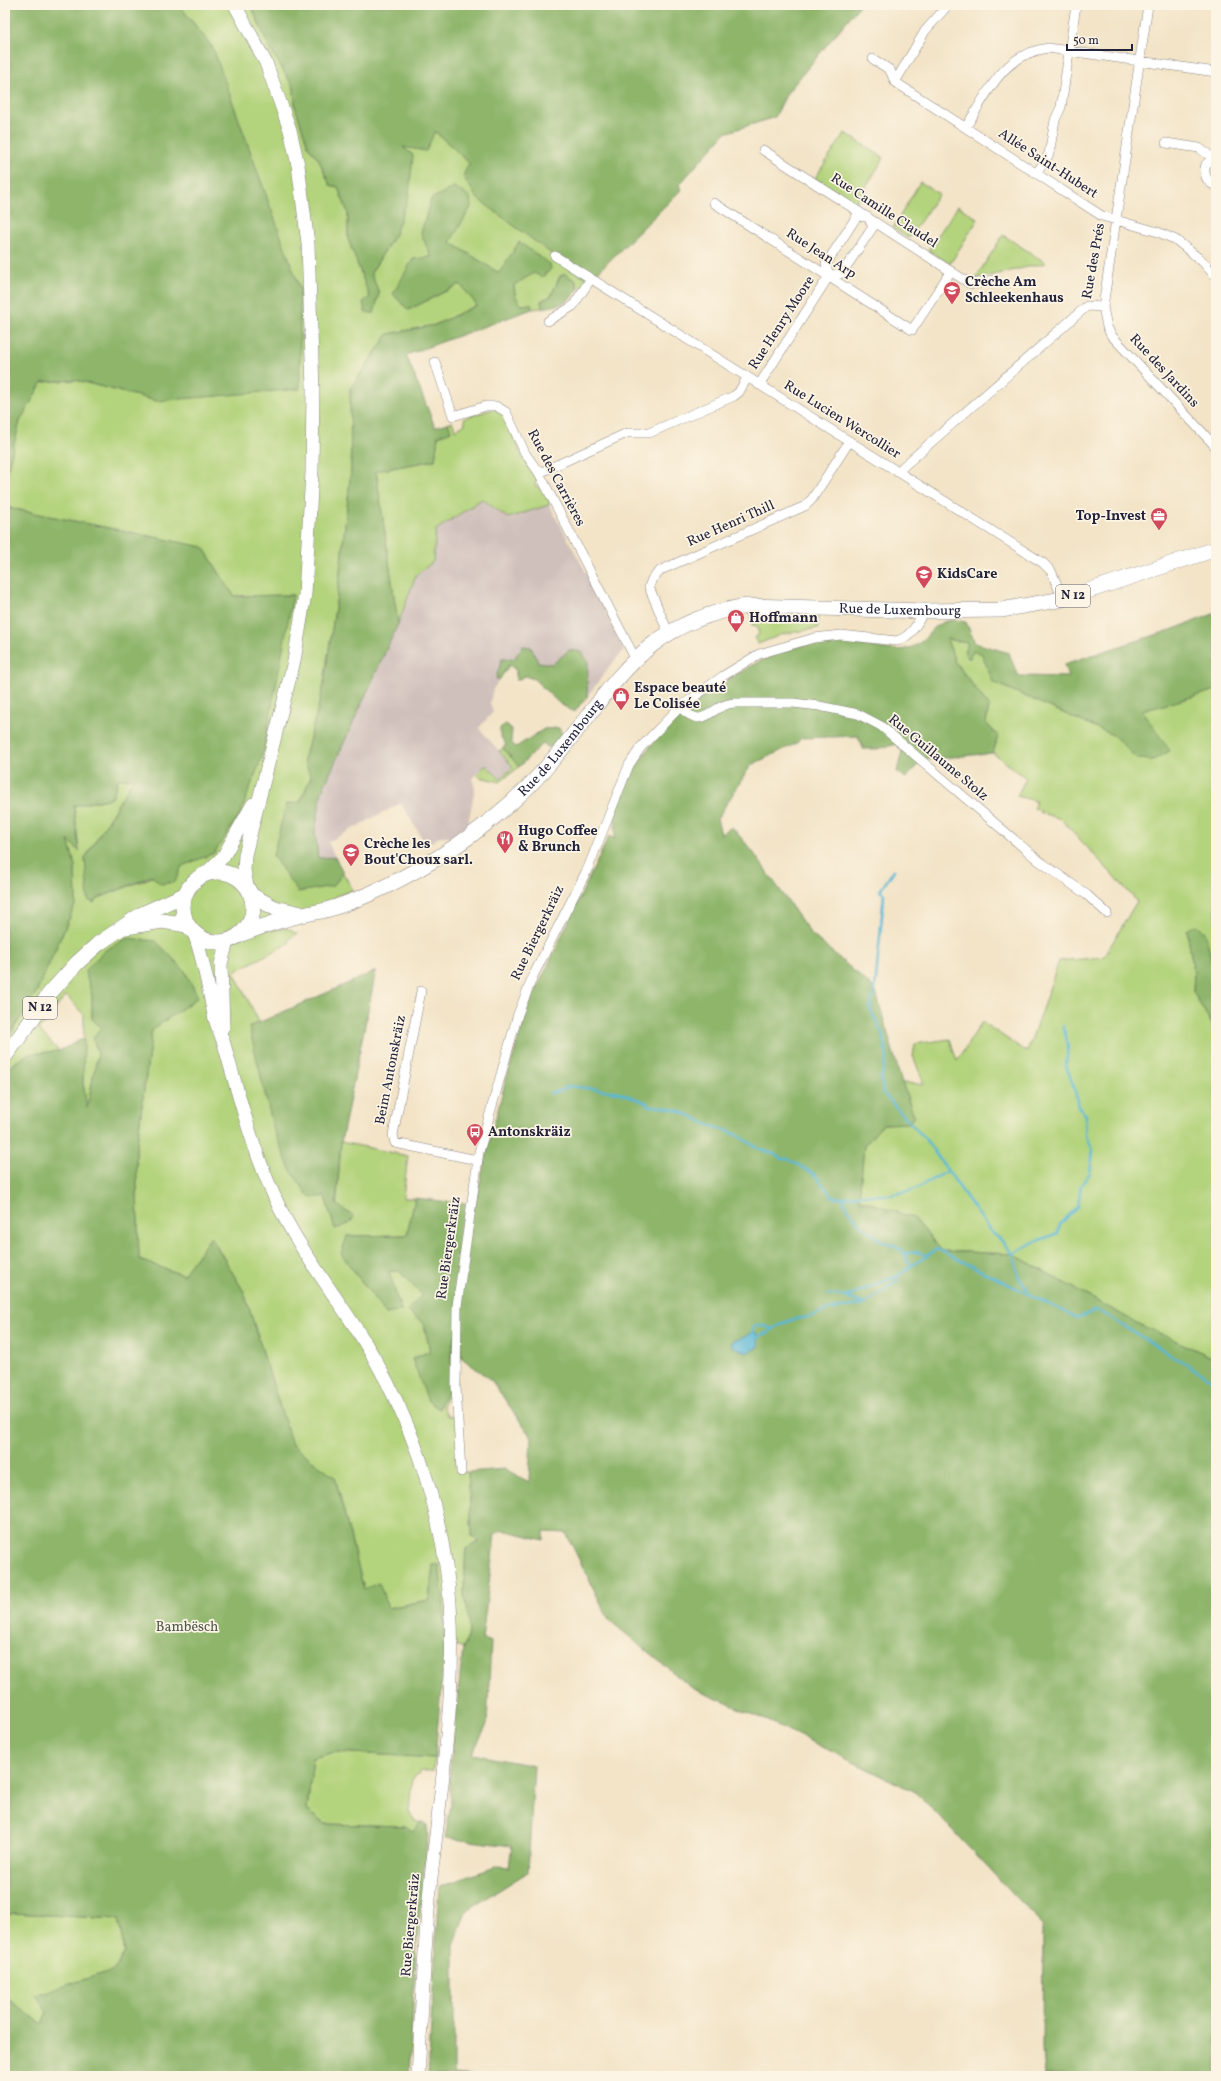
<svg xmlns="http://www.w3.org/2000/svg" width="1221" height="2081" font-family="Vollkorn,serif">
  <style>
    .industrial { fill: #cfc0bb }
    .green { fill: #b3d37b; stroke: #6a7a5b }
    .forest { fill: #8eb56b; stroke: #586c53 }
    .water { fill: #58b7d6; stroke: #3d6c88 }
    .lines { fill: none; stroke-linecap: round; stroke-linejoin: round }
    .stream { stroke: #58b7d6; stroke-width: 2.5 }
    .street-casing { stroke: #8a8381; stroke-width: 10 }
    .secondary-casing { stroke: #8a8381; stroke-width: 14 }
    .primary-casing { stroke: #8a8381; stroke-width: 16 }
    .street { stroke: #fff; stroke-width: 9 }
    .secondary { stroke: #fff; stroke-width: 13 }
    .primary { stroke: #fff; stroke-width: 15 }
    .labels { text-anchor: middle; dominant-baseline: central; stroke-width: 3.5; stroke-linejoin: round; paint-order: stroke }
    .shield { fill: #fcf5e5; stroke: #63616e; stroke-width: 1 }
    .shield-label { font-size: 13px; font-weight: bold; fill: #22223b }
    .street-label { font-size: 14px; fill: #22223b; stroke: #fcf5e5 }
    .poi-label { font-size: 14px; font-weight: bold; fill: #22223b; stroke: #fcf5e5; text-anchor: start }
    .park-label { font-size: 14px; fill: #4e574e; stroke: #fcf5e5 }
  </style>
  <rect width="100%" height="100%" fill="#fcf5e5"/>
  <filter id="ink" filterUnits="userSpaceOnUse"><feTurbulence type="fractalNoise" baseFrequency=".025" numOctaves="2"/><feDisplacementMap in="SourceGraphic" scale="8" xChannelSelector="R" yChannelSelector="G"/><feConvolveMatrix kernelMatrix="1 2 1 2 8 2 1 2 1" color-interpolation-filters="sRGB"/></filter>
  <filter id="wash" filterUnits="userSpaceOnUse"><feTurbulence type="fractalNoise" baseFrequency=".012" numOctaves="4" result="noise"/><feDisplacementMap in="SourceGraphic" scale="16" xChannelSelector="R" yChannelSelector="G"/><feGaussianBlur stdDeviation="0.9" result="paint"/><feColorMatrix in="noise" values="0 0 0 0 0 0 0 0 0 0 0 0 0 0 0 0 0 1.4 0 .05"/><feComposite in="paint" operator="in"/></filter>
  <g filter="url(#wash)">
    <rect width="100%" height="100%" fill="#f3e4c7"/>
    <path class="industrial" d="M482,499L508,518L549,505L593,585L624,650L609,667L587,697L588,662L569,650L553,664L538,662L531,647L514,659L493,689L490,703L493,712L479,728L513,767L500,780L486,765L472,779L475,788L468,824L451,836H441L426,845L401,803L328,842L335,857L318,858L315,831L322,791L398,624L416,575L433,562L436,530Z"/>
    <path class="green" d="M179,5H251L269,47L294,88L295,106L308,146L319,160L330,185L338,187L348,213V239L370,297L365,312L374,313L379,293L371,273L395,234L402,147L434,131L458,152L590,280L578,289L576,281L565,274L560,276L551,296L541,301L542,308L532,309L531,304L521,305L515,295L514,285L534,272L542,277L551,269L499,273L450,242L471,207L432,257L408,310L460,284L477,305L435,325L388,334L350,389L351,471L338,589L323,689L304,760L311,777L300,802L286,804L333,886L343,873L353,890L336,896L331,908L271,931L287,928L297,934L289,939V943L234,972L259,1022L249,1027L325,1197L335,1228L341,1142L408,1156L403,1198H415L407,1235L347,1236L386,1314L401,1310L388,1271H399L423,1295L424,1324L430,1351L412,1359L439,1409L442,1400L454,1385C449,1366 450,1352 457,1333L462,1358L457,1355L456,1387L445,1400L443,1406L447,1416L459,1417L462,1472H468L472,1536L480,1541L466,1549C465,1564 464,1579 464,1593C466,1616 476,1625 463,1648L445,1640L439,1565H433L429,1600L388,1608L364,1590L335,1477L292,1446L244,1292L211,1237L183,1275L139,1260L136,1151L152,1029L198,997L85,970L92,995V1019L101,1027L93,1039L98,1053L87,1109L83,1083L84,1015L66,995L39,1030L59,1051L28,1054L5,1070V1043L37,991L76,903L75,866L68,839L79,851L74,806L112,798L118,779L134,778L85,858L93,903L101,897L214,853L293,595L234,596L203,547L5,507V479L20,421L42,382L76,380L157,401L213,48Z
      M845,133L884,158L855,204L815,178Z
      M920,182L939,194L909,238L893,228Z
      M958,206L978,219L950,264L928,250Z
      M1003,235L1046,263L975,279Z
      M496,408L503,413L523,458L537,479L535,486L543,489L550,500L549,505L508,518L482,499L436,530L433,562L416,575L398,624L376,471L435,460L438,436L451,431L448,423L452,422L456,430L465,424L464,418Z
      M752,614L818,615V628L783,634L758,644L754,638L758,636L759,630L757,626L752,625Z
      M946,639L968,643L969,659L974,650L982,654L993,682L1113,735L1137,759L1142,711L1216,690V972L1187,930L1194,974L1193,992L1216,1031V1359L1135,1322L1013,1254L942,1251L914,1218L859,1199L864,1146L883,1124L909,1123L914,1116L902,1083L924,1084L913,1056L915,1044L950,1039L957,1061L982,1022L1027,1052L1059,961L1104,957L1137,901L1061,819L1039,812L1040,810L1034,808L1036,801L1017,796L1026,778L993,753L998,736L986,723L989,706L955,662Z
      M503,748L519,767L500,782L480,777L477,774L486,765L500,779L513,767L499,751Z
      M334,1752L435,1758L433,1771H422L412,1779L409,1812L416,1822H421L413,1832L405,1826L324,1824L307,1810L313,1758Z
      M13,1913L118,1919L125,1952L114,1970L36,1995L47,2012L42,2024L5,1997V1917Z"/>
    <path class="forest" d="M5,5H179L213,48L300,289V389L157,401L76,380L42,382L20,421L5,479Z
      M251,5H860L787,93L775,117L725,133L679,185L681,190L590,280L569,267L477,198L463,176L469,163L435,131L426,151L403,147L413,155L409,195L395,234L371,273L379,293L374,313L365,312L363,302L370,297L348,239V213L338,187L330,185L319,160L308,146L295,106L294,88L269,47Z
      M454,187L470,197L471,207L450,242L499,273L519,242L550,264L551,269L542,277L534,273L514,285L515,295L521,305L531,304L532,309L406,355L435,427L448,423L451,431L438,436L435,460L376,471L398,624L322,791L315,831L318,858L335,857L343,873L333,886L298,892L273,856L286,804L300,802L311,777L304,760L323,689L338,589L351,471L350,389L388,334L435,325L477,305L460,284L408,310L393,294L413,259L431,257L421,233L431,199Z
      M565,274L576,281L578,289C568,304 560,305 542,308L541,301L551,296L560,276Z
      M5,507L203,547L234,596L293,595L263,754L239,817L214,853L182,866L175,882L160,884L152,876L101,897L93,903L88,900L85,858L134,778L118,779L112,798L74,806L79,851L68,840L75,866L76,903L37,991L5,1043Z
      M1216,613V690L1142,711L1170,751L1153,760L1137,759L1113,735L993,682L982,654L974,650L969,659L964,652L968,643L947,639L955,662L989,706L986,723L998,736L993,753L922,760L906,778L897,772L902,751L897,744L877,749H863L858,736L801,738L797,743L751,765L717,819L721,834L732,827L753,852L811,934L875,989L902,1083L914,1116L909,1123L883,1124L864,1146L859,1199L914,1218L942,1251L1013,1254L1135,1322L1216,1359V2076H1044L1042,2047L1043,1926L917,1793L775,1724L692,1688L609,1620L566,1533L544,1532V1540L503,1530L495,1534L482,1639L491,1642L487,1724L472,1754L534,1766L528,1872L466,1911L454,1945V2074L481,2076H428L439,1887L498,1866L509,1867L512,1846L445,1838L451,1804L449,1777L463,1648C476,1625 465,1616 464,1593C464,1579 465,1564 466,1549L480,1541L472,1536L468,1472L505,1469L529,1482L531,1437L492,1381L462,1358L457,1334C448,1351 450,1367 454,1385L442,1400L439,1409L428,1401L412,1359L430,1351L424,1324L407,1311L422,1295L399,1271H389L401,1311L386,1314L341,1254L347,1236L407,1235L415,1198L475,1205L487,1151L505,1083L529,1005L609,836L615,839C615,829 615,819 616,810C622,778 653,743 673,718L689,716V707C736,674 781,639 842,642C861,643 895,655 912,647C934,638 931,614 966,622L975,643L1009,653L1018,676L1068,677L1064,664L1171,630Z
      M523,646L531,647L538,662L553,664L569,650L582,652L588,662L587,697L574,712L560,704L534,679L525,676L516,681V670L509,665L499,680L496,678L502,659H514Z
      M506,724L512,729L511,742L516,747L544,729L559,728L563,736L549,748L543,743L519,767L503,748L506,744L500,736V728Z
      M1196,925L1205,932L1214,970L1216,972V1031L1193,992L1194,974L1187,930Z
      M127,938L156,941L185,971L198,997L152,1030L136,1151L139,1260L183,1275L211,1237L244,1292L292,1445L335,1477L364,1590L379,1583L388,1608L429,1600L433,1565H439L444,1604L445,1640L435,1758L334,1752L313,1758L307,1810L324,1824L406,1826L413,1832L421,1822L427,1825L428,1836L417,1939L409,2076H5V1997L42,2024L47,2012L35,1995L114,1970L125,1952L118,1919L13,1913L5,1917V1070L28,1054L59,1051L80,1040H84L83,1083L87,1108L98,1053L93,1039L101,1027L92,1019V995L85,971L104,951Z
      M376,971L341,1142L336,1204L354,1217L349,1224L335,1229L325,1197H309L290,1169L274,1131L249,1027Z"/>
    <path class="water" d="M752,1331L755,1332L758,1337L759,1347L746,1353L732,1346L731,1343C738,1338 746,1338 752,1331Z"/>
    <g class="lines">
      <path class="stream" d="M894,870L880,891L884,894L875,989L870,1009L882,1033L887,1057L881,1078L883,1093L926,1140L991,1232L1000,1239L1013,1254L1019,1278L1032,1296
        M550,1093L560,1091L569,1086L618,1092L645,1102L650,1106C668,1106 687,1113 702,1122C709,1126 720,1128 728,1131C739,1135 750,1144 760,1149C768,1153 777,1153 782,1159H788L814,1174L832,1196L837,1198L860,1195H891L913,1190L948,1171
        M843,1198L848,1209L858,1222L881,1241L895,1246L905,1253L919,1252L927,1256
        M905,1253L908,1262L912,1265
        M1013,1254L1032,1243L1058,1233L1060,1224L1078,1207L1081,1185L1090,1173L1093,1150L1085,1134L1086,1115L1078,1107L1075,1090L1066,1066L1068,1045L1063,1026
        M828,1295H840L847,1297L897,1276L937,1249L1077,1318L1097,1310L1216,1382
        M847,1298L865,1304
        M752,1331L753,1327L762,1325L773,1329
        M758,1337L769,1332L781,1324L795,1319L809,1317L827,1310L865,1304L897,1281V1276"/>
    </g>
  </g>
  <g filter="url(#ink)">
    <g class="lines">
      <defs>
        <path id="street" d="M1148,5L1103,307L1107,327L1111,335L1216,447
          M873,59L890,70L895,82L1102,216L1158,232L1176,240L1202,261L1216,277
          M895,82L925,31L948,5
          M966,127C988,92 1003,54 1048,48L1216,72
          M1166,143L1199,148L1213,158
          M763,150L969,283L974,284L993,280
          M1216,157L1206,164C1203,174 1206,182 1216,186
          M1037,173L1049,154L1055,120L1061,107L1076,5
          M714,203L912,330L951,271
          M555,256L1043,563L1051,571L1063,599
          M548,321L573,306L590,280
          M435,362L453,416L486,406H496L506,412L525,453L539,473L635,658
          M759,385L829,276L842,273L873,227L868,217L857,216L826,264L829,276
          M897,472L1087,306L1103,307
          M539,473L627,433H649L734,396L739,392L747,378
          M668,632L649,587L652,579L661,570L805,506L812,499L849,442
          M680,707C706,733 708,705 734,703H793L819,706L858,714L881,726L1038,860L1087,895L1107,913
          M421,991L393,1135L395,1143L477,1160
          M461,1472L456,1387L457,1306L479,1152L518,1014L533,976L588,868L629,765L641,747L680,707L723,676L759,654L814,638L841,635L897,641C912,636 917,624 924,611"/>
        <path id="secondary" d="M235,5L266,63L290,130L298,165L308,244L313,389L312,472L305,594L294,661L245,855L244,870L247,886
          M206,873L223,857L253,804
          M194,933C204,960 208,987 214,1015C216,1025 221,1034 224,1044C239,1096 252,1148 275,1198C297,1247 332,1290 361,1336C404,1405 434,1484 446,1566C461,1667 442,1777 431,1878C424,1944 422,2010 418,2076
          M223,1027L221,964L227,941"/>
        <g id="primary">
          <circle cx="218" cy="907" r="35"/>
          <path d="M251,895L275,908L302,914"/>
          <path d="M126,927L162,921L187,925"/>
          <path id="s1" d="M239,935C260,927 280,920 302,915C310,913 318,912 326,910C372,897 432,864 470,836C501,813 531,787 555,757C618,683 641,623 747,606L924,611L1001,610L1063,599L1216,549"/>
          <path d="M5,1056L26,1028L49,994L77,963L98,944L142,914L184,895"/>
        </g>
      </defs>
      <use href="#street" class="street-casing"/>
      <use href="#secondary" class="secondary-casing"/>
      <use href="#primary" class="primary-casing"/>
      <use href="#street" class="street"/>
      <use href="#secondary" class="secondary"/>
      <use href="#primary" class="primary"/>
    </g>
  </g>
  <defs>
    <symbol id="school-pin" viewBox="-11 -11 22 30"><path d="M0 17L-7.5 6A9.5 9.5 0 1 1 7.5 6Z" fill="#d1495b" stroke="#fcf5e5"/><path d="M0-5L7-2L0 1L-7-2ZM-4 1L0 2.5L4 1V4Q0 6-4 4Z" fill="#fff"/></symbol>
    <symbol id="office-pin" viewBox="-11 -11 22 30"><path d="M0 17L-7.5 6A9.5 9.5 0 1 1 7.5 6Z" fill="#d1495b" stroke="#fcf5e5"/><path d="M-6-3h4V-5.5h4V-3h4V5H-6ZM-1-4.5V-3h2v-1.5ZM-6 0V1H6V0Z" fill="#fff"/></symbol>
    <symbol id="shop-pin" viewBox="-11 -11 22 30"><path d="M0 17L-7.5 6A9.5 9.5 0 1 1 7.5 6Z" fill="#d1495b" stroke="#fcf5e5"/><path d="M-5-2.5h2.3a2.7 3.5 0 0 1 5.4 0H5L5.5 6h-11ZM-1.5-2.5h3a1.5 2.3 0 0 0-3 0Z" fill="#fff"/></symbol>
    <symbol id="restaurant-pin" viewBox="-11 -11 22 30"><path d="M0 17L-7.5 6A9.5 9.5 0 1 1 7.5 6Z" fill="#d1495b" stroke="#fcf5e5"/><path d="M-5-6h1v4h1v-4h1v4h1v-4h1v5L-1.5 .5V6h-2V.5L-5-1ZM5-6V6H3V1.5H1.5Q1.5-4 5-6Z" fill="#fff"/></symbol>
    <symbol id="bus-pin" viewBox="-11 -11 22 30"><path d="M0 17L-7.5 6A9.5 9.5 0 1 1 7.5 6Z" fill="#d1495b" stroke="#fcf5e5"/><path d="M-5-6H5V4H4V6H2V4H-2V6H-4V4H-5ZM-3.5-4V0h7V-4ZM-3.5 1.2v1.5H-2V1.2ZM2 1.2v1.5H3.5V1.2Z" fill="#fff"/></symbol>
  </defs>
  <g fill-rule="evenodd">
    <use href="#school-pin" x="942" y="280" width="20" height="27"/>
    <use href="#office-pin" x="1149" y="506" width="20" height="27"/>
    <use href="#school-pin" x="914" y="564" width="20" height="27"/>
    <use href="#shop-pin" x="726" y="608" width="20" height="27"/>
    <use href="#shop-pin" x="611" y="686" width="20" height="27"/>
    <use href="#restaurant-pin" x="495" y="829" width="20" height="27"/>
    <use href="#school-pin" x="341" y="842" width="20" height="27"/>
    <use href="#bus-pin" x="465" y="1122" width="20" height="27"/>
  </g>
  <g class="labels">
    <g class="shield">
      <rect x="1056" y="585" width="34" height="22" rx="3"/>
      <rect x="23" y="997" width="34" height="22" rx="3"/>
    </g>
    <g class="shield-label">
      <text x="1073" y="596">N 12</text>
      <text x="40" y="1008">N 12</text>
    </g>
    <g class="street-label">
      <text transform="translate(1048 164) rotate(33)">Allée Saint-Hubert</text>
      <text transform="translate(884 211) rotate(33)">Rue Camille Claudel</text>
      <text transform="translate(821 254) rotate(33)">Rue Jean Arp</text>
      <text transform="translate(1094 261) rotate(-80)">Rue des Prés</text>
      <text transform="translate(782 323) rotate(-57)">Rue Henry Moore</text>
      <text transform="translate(1164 371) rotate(47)">Rue des Jardins</text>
      <text transform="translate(842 420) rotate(32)">Rue Lucien Wercollier</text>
      <text transform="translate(556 478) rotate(62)">Rue des Carrières</text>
      <text transform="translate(731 524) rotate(-24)">Rue Henri Thill</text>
      <text stroke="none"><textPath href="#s1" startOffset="775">Rue de Luxembourg</textPath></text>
      <text stroke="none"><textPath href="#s1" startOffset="380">Rue de Luxembourg</textPath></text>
      <text transform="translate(938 758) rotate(40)">Rue Guillaume Stolz</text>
      <text transform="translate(538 933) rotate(-64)">Rue Biergerkräiz</text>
      <text transform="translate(391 1070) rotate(-79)">Beim Antonskräiz</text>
      <text transform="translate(449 1248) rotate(-82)">Rue Biergerkräiz</text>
      <text transform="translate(411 1925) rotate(-85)">Rue Biergerkräiz</text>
    </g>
    <g class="poi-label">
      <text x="965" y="282">Crèche Am<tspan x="965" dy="16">Schleekenhaus</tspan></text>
      <text x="1146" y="516" text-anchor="end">Top-Invest</text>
      <text x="937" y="574">KidsCare</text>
      <text x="749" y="618">Hoffmann</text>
      <text x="634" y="688">Espace beauté<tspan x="634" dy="16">Le Colisée</tspan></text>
      <text x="518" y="831">Hugo Coffee<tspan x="518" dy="16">&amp; Brunch</tspan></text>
      <text x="364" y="844">Crèche les<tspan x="364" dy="16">Bout'Choux sarl.</tspan></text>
      <text x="488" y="1132">Antonskräiz</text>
    </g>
    <g class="park-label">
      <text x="187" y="1627">Bambësch</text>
    </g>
  </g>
  <rect width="1221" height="2081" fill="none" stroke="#fcf5e5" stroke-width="20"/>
  <path d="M1067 44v6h65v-6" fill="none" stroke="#22223b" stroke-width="2"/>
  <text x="1073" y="44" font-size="12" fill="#22223b" stroke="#fcf5e5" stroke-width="3" paint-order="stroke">50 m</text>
</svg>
